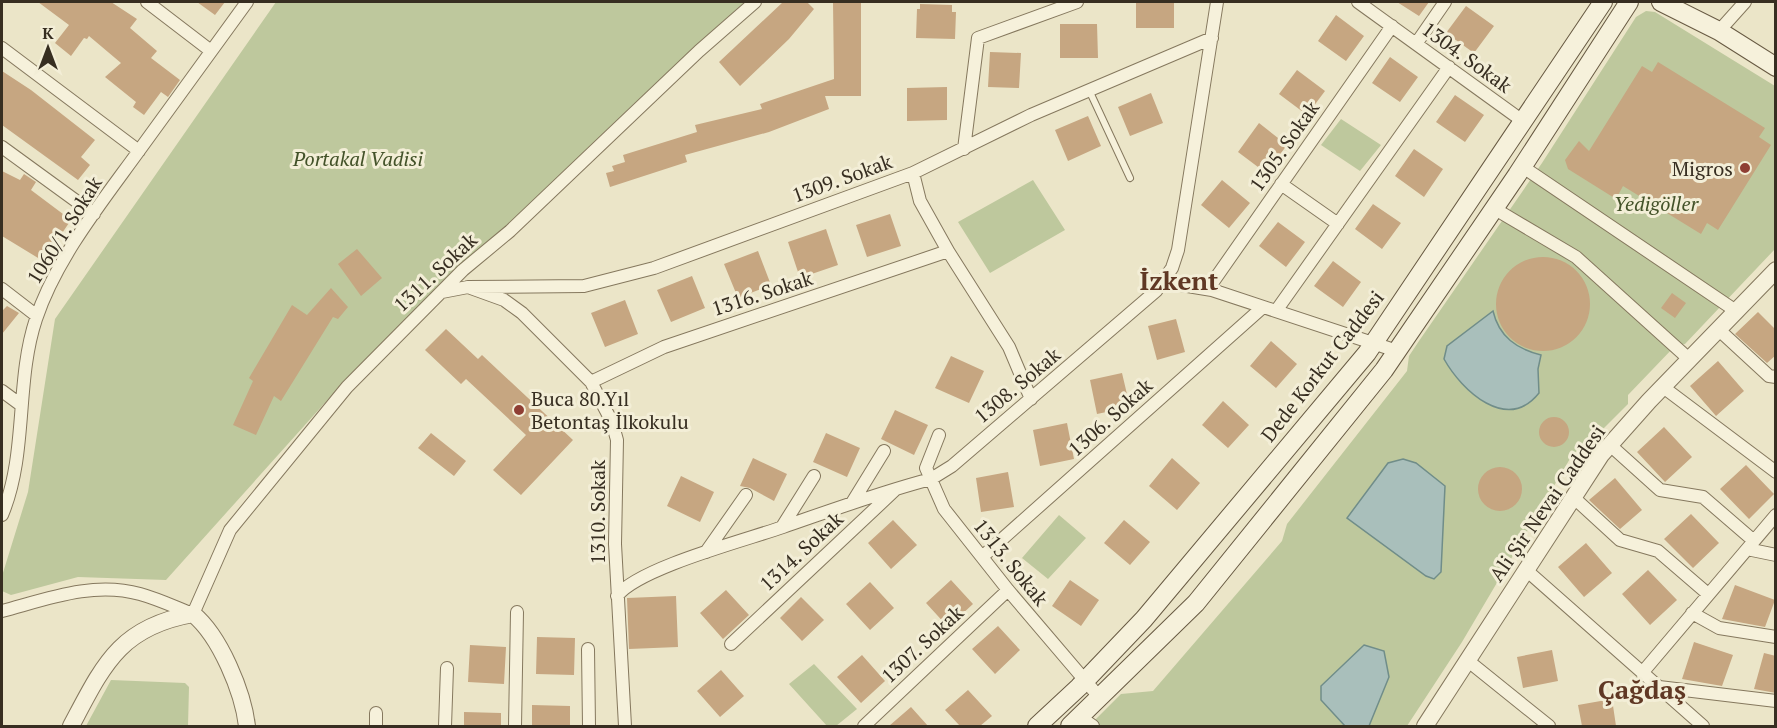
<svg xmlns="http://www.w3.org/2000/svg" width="1777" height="728" font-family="'PT Serif',serif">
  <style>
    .green { fill: #bec89d }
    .water { fill: #a9bfbb; stroke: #708d89; stroke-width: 1.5 }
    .building { fill: #c6a681 }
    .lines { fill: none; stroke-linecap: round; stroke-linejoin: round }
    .service-casing { stroke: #85785e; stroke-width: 8 }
    .minor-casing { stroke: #85785e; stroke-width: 14 }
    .tertiary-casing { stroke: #85785e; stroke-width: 18 }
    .secondary-casing { stroke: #675942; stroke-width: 20 }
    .service { stroke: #f6f1db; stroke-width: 6 }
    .minor { stroke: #f6f1db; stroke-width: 12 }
    .tertiary { stroke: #f6f1db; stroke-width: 16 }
    .secondary { stroke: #f6f1db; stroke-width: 18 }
    .poi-dot { fill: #8f3e33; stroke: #f3eed7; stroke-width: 2 }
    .labels { text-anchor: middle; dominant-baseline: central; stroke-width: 6; stroke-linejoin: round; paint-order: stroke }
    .street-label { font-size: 20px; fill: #372e21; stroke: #f3eed7 }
    .park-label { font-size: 20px; font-style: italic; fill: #435229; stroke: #f3eed7 }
    .poi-label { font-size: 20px; fill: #372e21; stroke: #f3eed7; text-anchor: end }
    .district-label { font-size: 26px; font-weight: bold; fill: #603824; stroke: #f3eed7 }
  </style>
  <rect width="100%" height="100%" fill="#ebe5c8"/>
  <path class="green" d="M276,2H756L331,396L166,580L78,577L11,595L2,591V576L28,492L55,319Z
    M1646,11L1655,12L1775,86V249L1685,344L1675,346L1628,395V404L1596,436L1588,439L1571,457L1462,642L1407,726H1089L1121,694L1153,691L1282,541L1287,524L1407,371L1409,356L1419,341L1542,163L1636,17Z
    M1341,119L1381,145L1360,171L1321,145Z
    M1033,180L1065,230L990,273L958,222Z
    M1059,515L1086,538L1048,579L1022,558Z
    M814,664L857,709L836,726H827L789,684Z
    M111,680L185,683L189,687L188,726H86Z"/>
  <path class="water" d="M1493,311C1499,337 1517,349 1541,355L1538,369L1539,393C1507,433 1462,391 1444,359L1447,346Z
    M1403,459L1416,463L1445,486L1441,572L1434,579L1426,576L1347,518L1388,463Z
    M1364,645L1384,651L1389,677L1369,726H1345L1321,700V686Z"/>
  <path class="building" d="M38,2H111L137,19L130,28L157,51L151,58L180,80L168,97L161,92L144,115L133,107L136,102L105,77L121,63L89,36L87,39L84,38L71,56L55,43L69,25Z
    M197,2H225L215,15Z
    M783,2H807L814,9L789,39L740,86L719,62Z
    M833,2H861V96H825L829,109L769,132L685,155L687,162L610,187L606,173L614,171L612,166L625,162L623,155L697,132L695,125L762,109L760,104L834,79Z
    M1136,2H1174V28H1136Z
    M1397,2H1429L1419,16Z
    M920,4L952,5V12H956L955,39L916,38L917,9H920Z
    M1466,6L1494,26L1474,53L1446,33Z
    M1336,15L1364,36L1346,61L1318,41Z
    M1060,24H1097L1098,58H1060Z
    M990,52L1021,53L1019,88L988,87Z
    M1390,57L1418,77L1400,102L1372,83Z
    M1658,62L1765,128L1759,137L1771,145L1718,230L1707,223L1701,234L1623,186L1616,199L1568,169L1565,160L1579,141L1589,151L1642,66L1652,72Z
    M1297,70L1325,91L1307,115L1279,94Z
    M2,71L31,90L95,140L81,157L90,165L78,180L2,125Z
    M947,87V120L907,121V88Z
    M1151,93L1163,123L1130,136L1118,107Z
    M1455,95L1484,115L1465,142L1436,122Z
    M1088,116L1101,146L1068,161L1055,130Z
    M1259,123L1287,145L1266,173L1238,152Z
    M1414,149L1443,169L1424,197L1395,176Z
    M2,171L20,180L24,174L36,182L31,190L71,220L43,261L2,236Z
    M1222,180L1250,203L1229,228L1201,205Z
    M1373,204L1401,223L1382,249L1355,229Z
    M890,214L901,246L867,257L856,225Z
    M1278,222L1305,242L1286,267L1259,246Z
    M826,229L838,265L800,278L788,242Z
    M357,249L382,278L361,296L338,264Z
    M758,251L771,285L738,298L724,264Z
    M1496 304a47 47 0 1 1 94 0a47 47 0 1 1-94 0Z
    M1333,261L1361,282L1343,307L1314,286Z
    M692,276L705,308L671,322L657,290Z
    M331,288L348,307L338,319L333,317L281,401L274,396L256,435L233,425L253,381L249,378L292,305L307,315Z
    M1672,293L1686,303L1675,318L1661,308Z
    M625,300L638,334L605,347L591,313Z
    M7,306L19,313L2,334V311Z
    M1758,312L1776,330V355L1767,363L1735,334Z
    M1176,319L1185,352L1157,360L1148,326Z
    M446,329L478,359L482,355L573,440L521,495L493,470L526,435L466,379L461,384L425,350Z
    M1271,341L1297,364L1276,388L1250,366Z
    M951,356L984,371L969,403L935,388Z
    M1718,361L1744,391L1716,416L1690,386Z
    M1122,373L1130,407L1097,414L1090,380Z
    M1223,401L1249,425L1228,448L1202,425Z
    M895,410L928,425L914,455L881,439Z
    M1539 432a15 15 0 1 1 30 0a15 15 0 1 1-30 0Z
    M1067,423L1074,459L1040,466L1033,430Z
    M1664,427L1692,457L1665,482L1637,452Z
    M431,433L466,461L454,476L418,448Z
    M826,433L860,448L847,477L813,462Z
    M753,458L787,474L774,501L750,488L740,486Z
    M1172,458L1200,483L1177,510L1149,486Z
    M1746,465L1774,494L1749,519L1720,489Z
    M1478 489a22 22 0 1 1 44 0a22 22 0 1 1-44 0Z
    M1008,472L1014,507L981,512L976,478Z
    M681,476L714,492L700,522L667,506Z
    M1615,478L1642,510L1620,529L1589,500Z
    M1691,514L1719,543L1693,568L1664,539Z
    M893,520L917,545L891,569L868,543Z
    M1124,520L1150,542L1130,565L1104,543Z
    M1586,543L1612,573L1584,597L1558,567Z
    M1648,570L1677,600L1650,625L1622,594Z
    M951,580L973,604L948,627L926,603Z
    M1070,580L1099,600L1081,626L1052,606Z
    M870,582L894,608L870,630L846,604Z
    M1735,585L1775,600L1765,627L1722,619Z
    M726,590L749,615L723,639L700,613Z
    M676,596L678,647L629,649L627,598Z
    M801,597L824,620L802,641L780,618Z
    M998,626L1020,650L995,674L972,649Z
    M537,637L575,638L574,675L536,674Z
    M1694,642L1733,655L1722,686L1682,679Z
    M470,645L506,647L504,684L468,682Z
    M1552,650L1558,681L1523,688L1517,657Z
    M1764,653L1776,656V693L1754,689Z
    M862,655L885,681L861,703L837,677Z
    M721,670L744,696L720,717L697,691Z
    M968,690L992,716L980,726H960L945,710Z
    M1612,699L1616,726H1582L1578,705Z
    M532,705L570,706V726H532Z
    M911,707L928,726H889Z
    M464,712L501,713V726H464Z"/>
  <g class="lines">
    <defs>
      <path id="service" d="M1089,90L1130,178"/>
      <path id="minor" d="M147,2L211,51
        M1358,2L1524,122
        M1719,31L1745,2
        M1416,44L1445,2
        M2,48L139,151
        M2,147L94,214
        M964,149L978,38L1077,2
        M1523,167L1736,311
        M913,173L920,201L948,251
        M1281,184L1338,224
        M1495,209L1576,257L1689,359
        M1163,282L1212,290L1397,351
        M468,287L584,286L654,268L913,173L1031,115L1212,38
        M2,289L37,316
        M1208,289L1392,26
        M442,292L468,287L504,300L522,313L591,382L612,422L617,440L615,544L625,726
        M1276,311L1449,67
        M1718,329L1769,376L1776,377
        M591,382L664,347L948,251L1009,347L1031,399
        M1663,387L1776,472
        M2,391L21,405
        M939,435L926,468L944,509L1008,590L1100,698
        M1610,445L1660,490L1703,497L1754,541
        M1573,497L1620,540L1658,551L1708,594
        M852,503L884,451
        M2,515C28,453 15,382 36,319C56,259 101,203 138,152C174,102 211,52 247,2
        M782,527L814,476
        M1747,549L1776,555
        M706,552L746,495
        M982,557L1263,307
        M1525,569L1703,726
        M617,596C638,568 746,540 783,527C832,510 881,492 931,479L952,466L1156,291L1172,268L1178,250L1217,2
        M2,611C47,599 93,581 140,594C158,599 175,607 193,614L230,530L347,387L463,270L510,231L699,51L755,2
        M1692,613L1719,628L1776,637
        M731,644L895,490
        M588,649L589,726
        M1467,660L1549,726
        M1642,673L1776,515
        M1659,687L1776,701
        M1080,717L1093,726
        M376,726V713
        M445,726L447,668
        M515,726L517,612
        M864,726L1008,590"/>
      <path id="tertiary" d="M71,726C103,666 119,627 193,614C220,636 243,692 247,726
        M1425,726L1601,455L1649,401L1776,270"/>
      <path id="secondary" d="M1661,2L1719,31L1776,67
        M1037,726L1079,687L1144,619L1367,353L1603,2
        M1070,726L1196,603L1384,370L1517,175L1629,2"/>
    </defs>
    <use href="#service" class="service-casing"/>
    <use href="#minor" class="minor-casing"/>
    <use href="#tertiary" class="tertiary-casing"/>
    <use href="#secondary" class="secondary-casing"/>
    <use href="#service" class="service"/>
    <use href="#minor" class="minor"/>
    <use href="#tertiary" class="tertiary"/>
    <use href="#secondary" class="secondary"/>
  </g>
  <g class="poi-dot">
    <circle cx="1745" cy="168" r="6"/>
    <circle cx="519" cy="410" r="6"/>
  </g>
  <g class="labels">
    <g class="street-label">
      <text transform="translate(1467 57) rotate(36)">1304. Sokak</text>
      <text transform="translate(1284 146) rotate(-55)">1305. Sokak</text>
      <text transform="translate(842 178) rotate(-20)">1309. Sokak</text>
      <text transform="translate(64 230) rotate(-58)">1060/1. Sokak</text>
      <text transform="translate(435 272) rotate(-43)">1311. Sokak</text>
      <text transform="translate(762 293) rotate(-18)">1316. Sokak</text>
      <text transform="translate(1322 366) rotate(-52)">Dede Korkut Caddesi</text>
      <text transform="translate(1017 385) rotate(-40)">1308. Sokak</text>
      <text transform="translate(1110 417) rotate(-42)">1306. Sokak</text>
      <text transform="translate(1547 503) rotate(-55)">Ali Şir Nevai Caddesi</text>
      <text transform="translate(597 512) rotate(-90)">1310. Sokak</text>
      <text transform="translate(801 551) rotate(-43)">1314. Sokak</text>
      <text transform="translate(1011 562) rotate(51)">1313. Sokak</text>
      <text transform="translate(922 644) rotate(-43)">1307. Sokak</text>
    </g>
    <g class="park-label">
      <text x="358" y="158">Portakal Vadisi</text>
      <text x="1656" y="203">Yedigöller</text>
    </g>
    <g class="poi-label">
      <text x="1733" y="168">Migros</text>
      <text x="531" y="398" text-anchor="start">Buca 80.Yıl<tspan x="531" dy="23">Betontaş İlkokulu</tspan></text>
    </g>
    <g class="district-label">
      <text x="1179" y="280">İzkent</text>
      <text x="1642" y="689">Çağdaş</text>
    </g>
  </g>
  <rect width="1777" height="728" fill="none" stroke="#372e21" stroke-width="6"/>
  <g transform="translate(48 48)" stroke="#f3eed7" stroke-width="4.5" paint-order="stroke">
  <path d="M0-4.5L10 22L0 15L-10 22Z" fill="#372e21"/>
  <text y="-9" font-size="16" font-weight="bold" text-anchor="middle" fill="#372e21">K</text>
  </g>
</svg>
